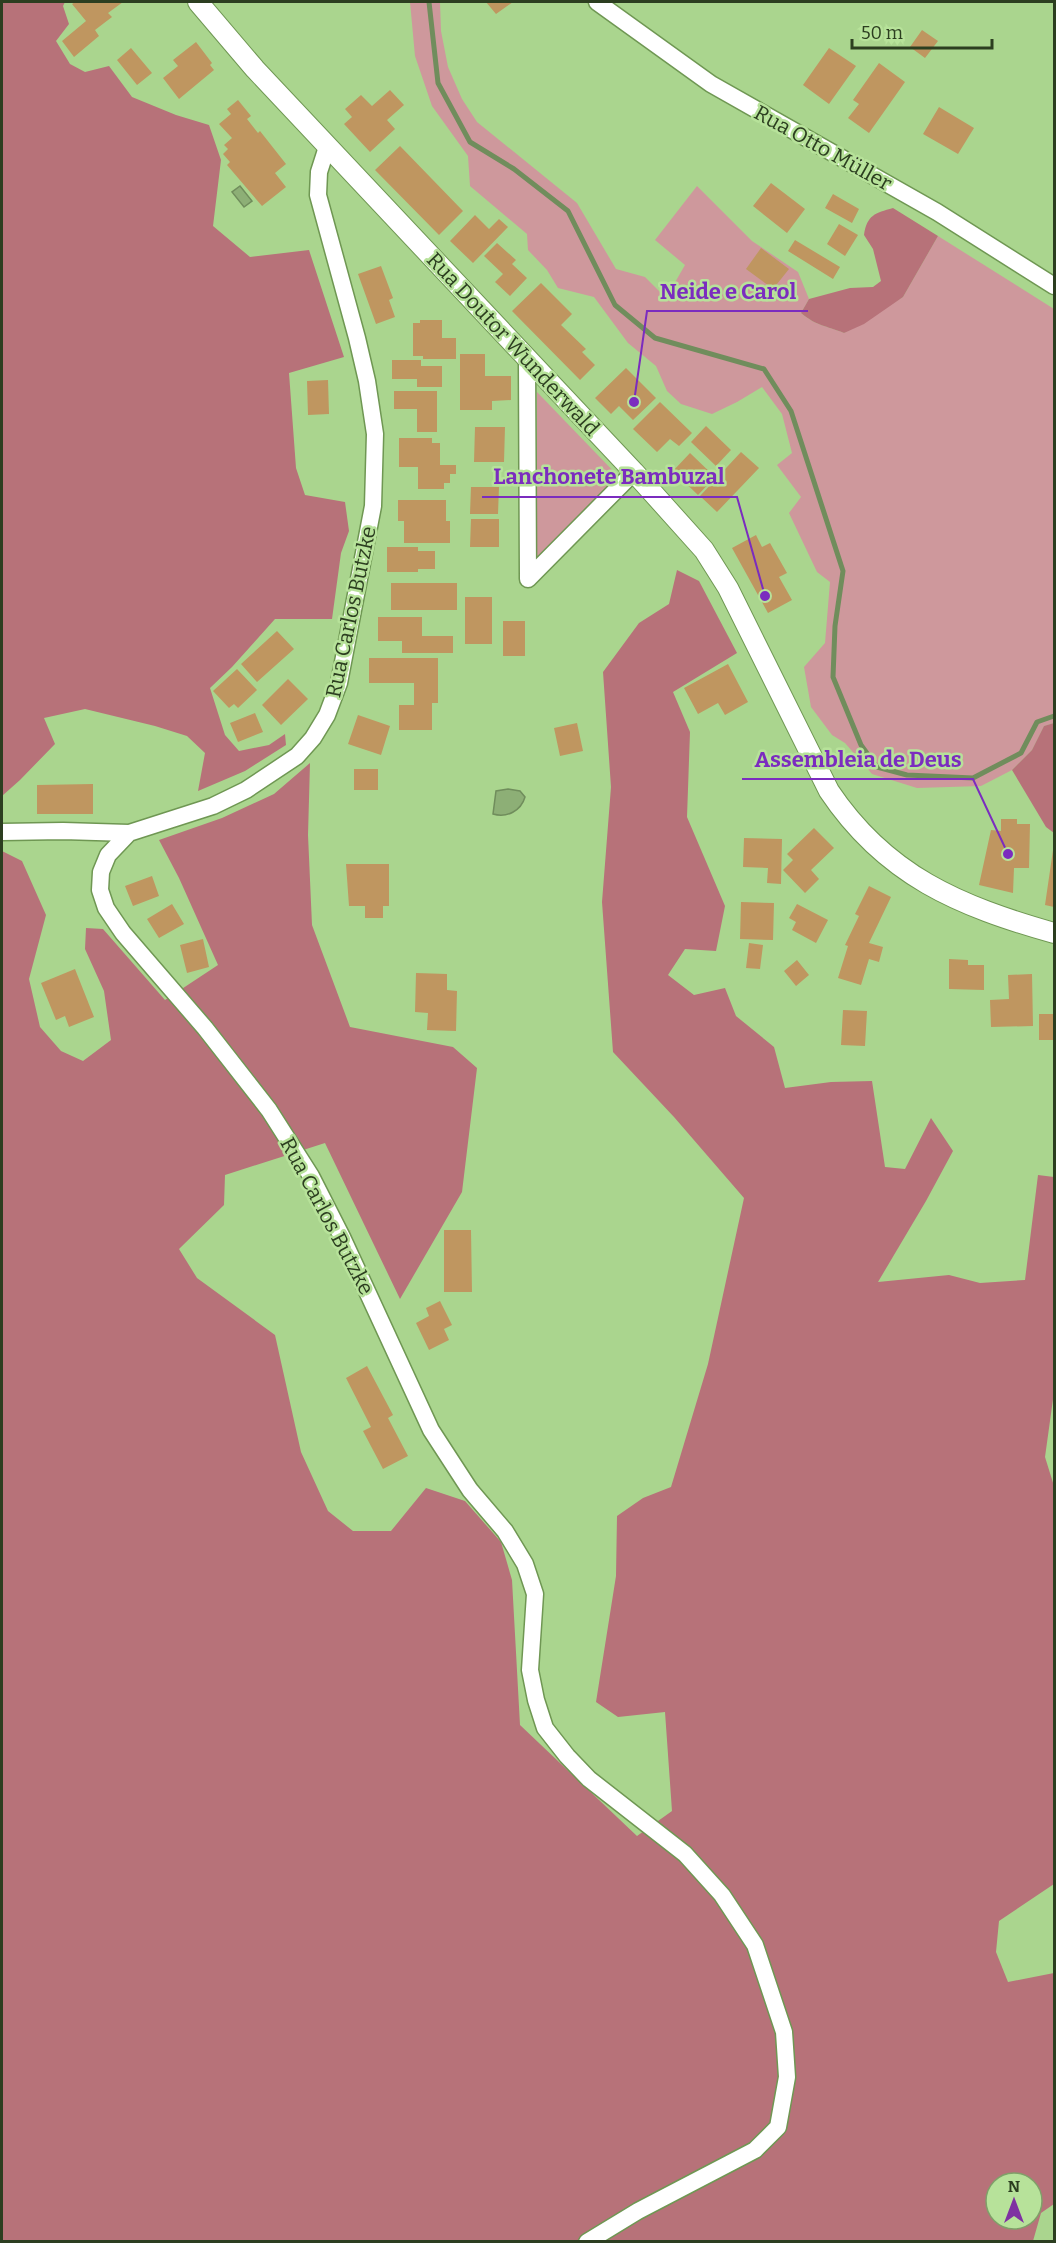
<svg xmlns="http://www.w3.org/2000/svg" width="1056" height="2243" font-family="Bitter,serif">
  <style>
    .green { fill: #ce989c }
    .forest { fill: #b77279; fill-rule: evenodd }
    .water { fill: #8daf76; stroke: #708d5c; stroke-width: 1.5 }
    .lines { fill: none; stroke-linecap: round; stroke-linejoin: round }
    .stream { stroke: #708d5c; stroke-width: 5 }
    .building { fill: #bf9660 }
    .minor-casing { stroke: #6f9753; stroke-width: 19 }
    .tertiary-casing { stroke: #6f9753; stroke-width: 22 }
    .minor { stroke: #fff; stroke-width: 16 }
    .tertiary { stroke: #fff; stroke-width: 20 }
    .labels { text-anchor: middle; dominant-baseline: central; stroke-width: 5; stroke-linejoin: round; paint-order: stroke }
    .street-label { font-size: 21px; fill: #2c3e20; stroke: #b7e29a }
    .leader { fill: none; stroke: #7b2cbf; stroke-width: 2 }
    .callout-dot { fill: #7b2cbf; stroke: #b7e29a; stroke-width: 2 }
    .callout-label { font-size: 22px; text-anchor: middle; font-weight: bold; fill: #7b2cbf; stroke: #b7e29a; stroke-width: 5; stroke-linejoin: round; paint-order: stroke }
  </style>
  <rect width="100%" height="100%" fill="#aad58e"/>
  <path class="green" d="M410,2H440L441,31L448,67L462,99L477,122L577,203L616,269L645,277L666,298L685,265L655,240L697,186L752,241L798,272L809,299L801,313C818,327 825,325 844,333L903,297L938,236L1054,309V723L1044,726L1032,750L1012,770L981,786L917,788L872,774L845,743L832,735L811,707L804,667L825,643L830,582L817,572L789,513L801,497L777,465L792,453L782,414L762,387L737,402L712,414L681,404L667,391L656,366L628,343L594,297L558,288L547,270L528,250L527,234L470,186L468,156L432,106L415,56Z
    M537,392L618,476L537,558Z"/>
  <path class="forest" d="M2,2H65L63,6L69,24L56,41L70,64L85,72L109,66L132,97L176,115L209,125L221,160L213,226L250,257L309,250L344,357L289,373L296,468L305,495L345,502L349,531L341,553L332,619H275L232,667L210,688L225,735L239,751L269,745L285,734L286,745L245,771L198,791L205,753L187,736L155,726L85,709L44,718L55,744L20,780L2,796Z
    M893,208L938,236L903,297L864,324L844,333C825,325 818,327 801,313L809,299L850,288L873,287L881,281L873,249L864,235C867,215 875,213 893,208Z
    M677,570L699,581L737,653L673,692L690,732L687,817L725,906L716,951L685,949L668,975L694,995L725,988L736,1016L774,1047L785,1088L831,1082L872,1081L885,1167L905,1169L931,1118L953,1151L926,1201L878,1282L949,1275L980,1283L1025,1280L1038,1175L1054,1177V1392L1045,1457L1054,1486V1884L999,1921L996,1952L1008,1982L1054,1973V2204L1041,2213L1033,2241H2V851L22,861L46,915L29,979L40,1027L61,1051L83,1061L111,1040L104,991L85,949L86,928L103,929L165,1000L218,965L179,878L159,840L222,818L274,794L310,763L308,835L312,925L350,1027L453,1047L477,1068L462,1192L400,1299L325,1143L225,1175L224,1205L179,1249L197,1278L275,1335L301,1452L328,1511L353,1531H391L426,1488L465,1501L501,1542L512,1580L520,1725L637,1836L672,1811L665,1712L618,1717L596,1702L616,1576L617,1516L643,1498L671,1487L708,1364L744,1198L674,1117L613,1052L602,902L611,787L603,672L639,623L669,604ZM996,2183H1032V2219H996Z
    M1054,723V833L1046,827L1012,770L1032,750L1044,726Z"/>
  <path class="water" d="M240,186L252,201L244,207L232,192Z
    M508,789L520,791L525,797C521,811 507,818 493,814L496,791Z"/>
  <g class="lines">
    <path class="stream" d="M429,2L438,83L470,142L514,169L568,211L615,305L655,338L764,369L791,411L843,571L835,626L833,677L861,745L877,767L907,775L973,778L1021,753L1037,722L1054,716"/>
  </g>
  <path class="building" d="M75,2H123L108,13L112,17L95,30L99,36L74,57L62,41L86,21L72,4Z
    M486,2H513L496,14Z
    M922,30L938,41L925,58L910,47Z
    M196,42L212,63L210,65L214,70L179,99L163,78L178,66L173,60Z
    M131,48L152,73L137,85L117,60Z
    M829,48L856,66L829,104L803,85Z
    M879,63L905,82L869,133L848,118L859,104L853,100Z
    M390,90L404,105L387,120L395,129L370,152L344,124L352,117L345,109L361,95L372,106Z
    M238,100L251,116L247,119L258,133L260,131L286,164L275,173L286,187L262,206L227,165L230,162L223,154L228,149L224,145L232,138L219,124L231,114L227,109Z
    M939,107L974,128L958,154L923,134Z
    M400,146L463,211L439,235L375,170Z
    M771,183L805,209L787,233L753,206Z
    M833,194L859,209L852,223L825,208Z
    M475,215L489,229L499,219L508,227L473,263L450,241Z
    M839,224L858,235L845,256L827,244Z
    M795,240L840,267L833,279L788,251Z
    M497,243L516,260L512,264L527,278L510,296L495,282L503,274L484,256Z
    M761,248L789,269L773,289L746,269Z
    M381,266L393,298L389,300L395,317L376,324L358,274Z
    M541,283L572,314L561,325L586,349L582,352L595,365L580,380L512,311Z
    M420,320H442V338H456V359H423V356H413V323H420Z
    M460,354H485V376H511V400L492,401V410H460Z
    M392,360H421V366H442V387H417V379H392Z
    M626,368L656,398L633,420L619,406L611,414L595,398Z
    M328,380L329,414L308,415L307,381Z
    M394,391H437V432H417V409H394Z
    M660,402L692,433L679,446L670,439L657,452L633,429Z
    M706,426L731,450L716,466L691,442Z
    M475,427H505L504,462H474Z
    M399,438H432V443H440V465H456V474H450V483H444V489H418V467H399Z
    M741,452L759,468L717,512L700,496Z
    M690,453L715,477L698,495L673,471Z
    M471,487H499L498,514H470Z
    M398,500H446V521H450V543H404V521H398Z
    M471,519H499V547H470Z
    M756,535L762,547L770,543L787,573L779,577L792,600L768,613L732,548Z
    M387,547H418V551H435V569H418V572H387Z
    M391,583H457V610H391Z
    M465,597H492V644H465Z
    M378,617H422V636H453V653H402V641H378Z
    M503,621H525V656H503Z
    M277,631L294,649L257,682L241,664Z
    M369,658H438V703H432V730H399V705H414V683H369Z
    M728,664L748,702L725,715L718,703L698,714L684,688Z
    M237,669L257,690L238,708L234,704L229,708L213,691Z
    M288,679L308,699L281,725L262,705Z
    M255,713L263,732L238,742L230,723Z
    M358,715L390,726L381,755L348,744Z
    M577,723L583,751L560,756L554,728Z
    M354,769H378V790H354Z
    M93,784V814H37V785Z
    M1001,819H1017V824H1030L1029,868H1014L1013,893L979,885L991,830L1001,831Z
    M814,828L834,848L811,870L819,879L805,893L783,870L793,860L787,854Z
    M744,838L782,839L781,884L767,883L768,868L743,867Z
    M1053,850H1054V907L1045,905Z
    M346,864H389V906H383V918H365V906H349Z
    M152,876L159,896L133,906L125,886Z
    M869,886L891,897L869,943L883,947L879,962L869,959L861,985L838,978L848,946L845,945L859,916L855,914Z
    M741,902L774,903L773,940L740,939Z
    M172,904L184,924L159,938L147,919Z
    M797,904L828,920L816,943L792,930L796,922L789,918Z
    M203,939L209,967L187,973L180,945Z
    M749,943L763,945L760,969L746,968Z
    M949,959L968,960V965H984V990L949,989Z
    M797,960L809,975L796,986L784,971Z
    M75,969L94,1017L69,1027L65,1016L56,1020L41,983Z
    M416,973L447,974V990L457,991L456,1031L427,1030L428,1013L415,1012Z
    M1032,974L1033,1026L991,1027L990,1000L1009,999L1008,975Z
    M843,1010L867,1011L865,1046L841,1045Z
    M1039,1014H1054V1040H1039Z
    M444,1230H471L472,1292H444Z
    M440,1301L452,1325L444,1329L449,1340L429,1350L416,1323L429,1316L426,1308Z
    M367,1366L393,1415L388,1418L408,1456L383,1469L363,1431L371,1427L346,1378Z"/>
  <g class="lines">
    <defs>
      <path id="minor" d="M597,2L711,84L937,212L1054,286
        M327,147L319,172L318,195L357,338L367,381L375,434L373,506L339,683L327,715L313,738L297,756L246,790L213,806L129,833L108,855L101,872L100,890L106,908L123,933L205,1028L269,1110L311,1176L342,1237L431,1430L470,1490L505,1531L525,1564L535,1594L530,1670L536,1700L545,1728L567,1756L589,1779L685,1854L722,1895L755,1945L784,2032L787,2077L778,2127L755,2150L638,2211L587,2242
        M527,360L528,579
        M528,579L634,472
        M2,832L63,831L129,833"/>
      <path id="tertiary" d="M198,2L255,69L634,472L704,550L728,588L829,791C886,876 959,906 1054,933"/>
    </defs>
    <use href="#minor" class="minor-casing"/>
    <use href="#tertiary" class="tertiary-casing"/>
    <use href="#minor" class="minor"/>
    <use href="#tertiary" class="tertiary"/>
  </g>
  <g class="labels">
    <g class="street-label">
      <text transform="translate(823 148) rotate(29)">Rua Otto Müller</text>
      <text transform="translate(513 344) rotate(47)">Rua Doutor Wunderwald</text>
      <text transform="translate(351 612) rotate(-78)">Rua Carlos Butzke</text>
      <text transform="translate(327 1216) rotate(62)">Rua Carlos Butzke</text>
    </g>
  </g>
  <path class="leader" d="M634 402L647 311H808M765 596L737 497H482M1008 854L973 779H742"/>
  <g class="callout-dot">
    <circle cx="634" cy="402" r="6"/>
    <circle cx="765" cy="596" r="6"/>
    <circle cx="1008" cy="854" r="6"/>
  </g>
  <g class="callout-label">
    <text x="728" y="299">Neide e Carol</text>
    <text x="609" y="484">Lanchonete Bambuzal</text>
    <text x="858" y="767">Assembleia de Deus</text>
  </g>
  <rect width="1056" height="2243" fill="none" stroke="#2c3e20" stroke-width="6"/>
  <g transform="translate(1014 2201)"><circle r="28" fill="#b7e29a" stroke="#7fa069" stroke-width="1.5"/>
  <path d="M0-4.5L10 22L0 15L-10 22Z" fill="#7f31a2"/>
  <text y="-9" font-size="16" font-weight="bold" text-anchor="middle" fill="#2c3e20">N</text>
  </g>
  <path d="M852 39v9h140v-9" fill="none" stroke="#2c3e20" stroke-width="3"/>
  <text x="861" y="39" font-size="18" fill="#2c3e20" stroke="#b7e29a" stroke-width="4.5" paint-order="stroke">50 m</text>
</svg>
